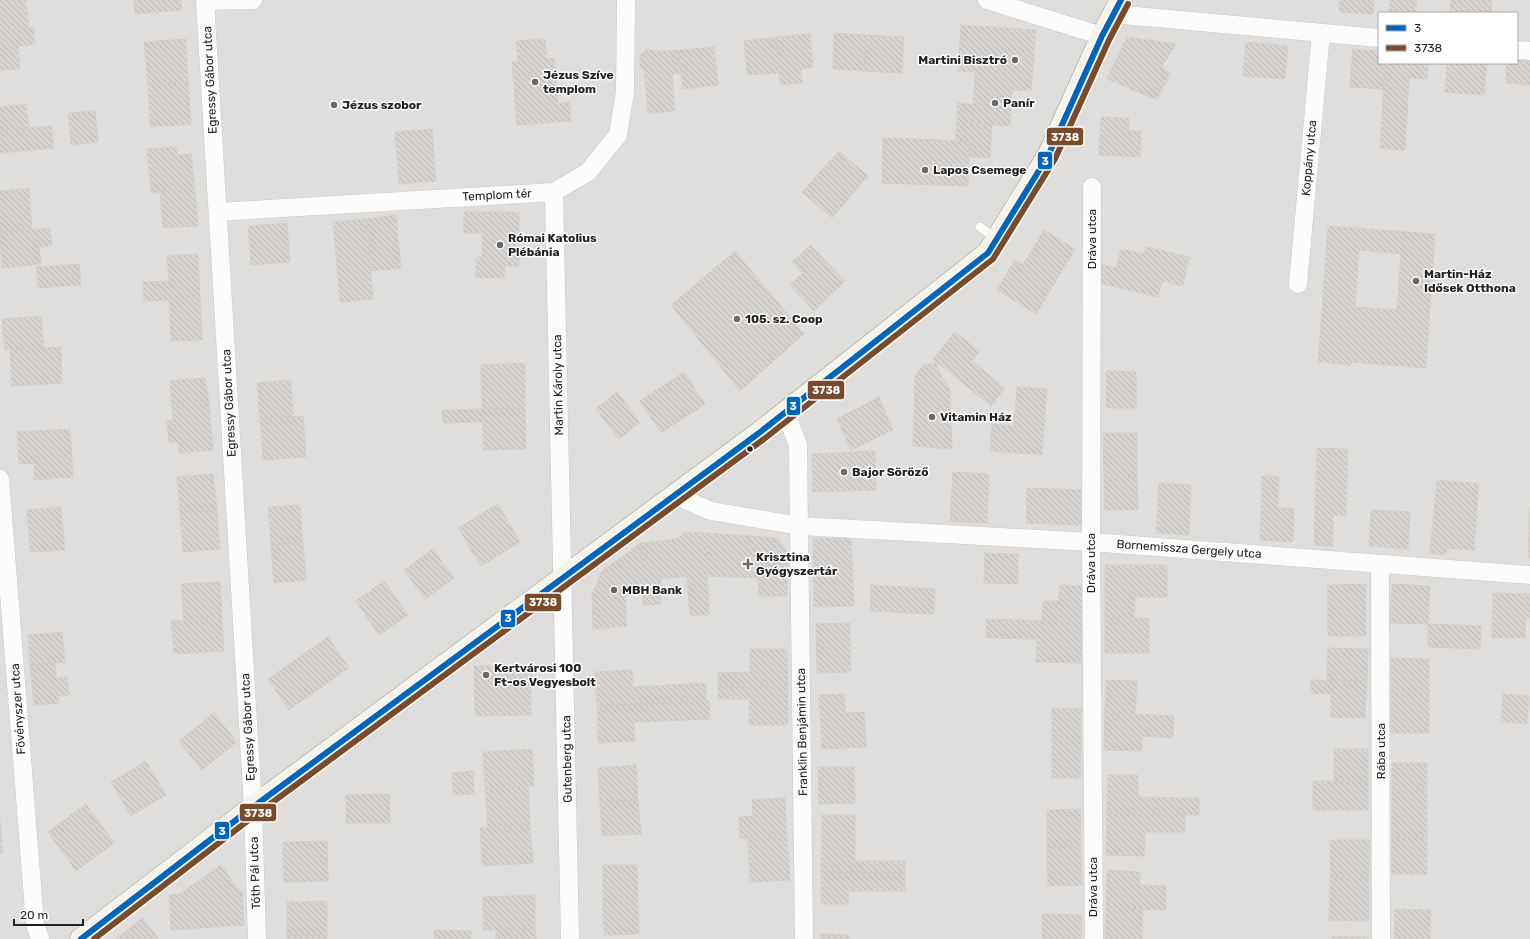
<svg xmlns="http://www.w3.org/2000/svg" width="1530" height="939" font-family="Rubik,sans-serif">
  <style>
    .residential { fill: #dfdedc; fill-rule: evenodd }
    .parking { fill: #e0dfde }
    .building { fill: url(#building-back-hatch); stroke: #d3d0cc; fill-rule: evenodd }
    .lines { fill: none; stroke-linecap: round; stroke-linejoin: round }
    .lane-casing { stroke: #c9c8c7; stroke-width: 10 }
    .street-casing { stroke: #c9c8c7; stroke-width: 19 }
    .secondary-casing { stroke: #999a82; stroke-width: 23 }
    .lane { stroke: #fdfcfc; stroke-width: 9 }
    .street { stroke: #fdfcfc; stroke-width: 18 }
    .secondary { stroke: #f4f4ed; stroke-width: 22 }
    .bus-1-casing { stroke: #fff; stroke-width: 9 }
    .bus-2-casing { stroke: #fff; stroke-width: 9 }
    .bus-1 { stroke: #0065bd; stroke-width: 6 }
    .bus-2 { stroke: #7a4b2a; stroke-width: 6 }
    .poi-dot { fill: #6a6968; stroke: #fff; stroke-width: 1.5 }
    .bus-dot { fill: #222; stroke: #fff; stroke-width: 1.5 }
    .labels { text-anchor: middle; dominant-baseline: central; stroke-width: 3; stroke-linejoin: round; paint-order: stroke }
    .poi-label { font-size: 12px; font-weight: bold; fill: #222; stroke: #fff; text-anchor: start }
    .street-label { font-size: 12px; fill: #222; stroke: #fff }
    .line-badge { stroke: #fff; stroke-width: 1.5 }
    .badge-label { font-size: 11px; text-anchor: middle; font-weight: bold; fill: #fff }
  </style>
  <defs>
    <pattern id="building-back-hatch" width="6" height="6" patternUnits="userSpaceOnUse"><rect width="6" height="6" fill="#d7d4d2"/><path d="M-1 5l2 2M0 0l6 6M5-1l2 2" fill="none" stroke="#b8b6b4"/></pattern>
  </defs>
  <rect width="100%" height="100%" fill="#f0eeeb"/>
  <path class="residential" d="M0,0H1530V939H0ZM1379,13H1517V63H1379Z"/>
  <path class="parking" d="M881,195L982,199L980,227L893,298L832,247Z
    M808,331L832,364L757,425L736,394Z"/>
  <path class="building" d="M0,0H26L29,28L0,30Z
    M134,0H181L182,10L135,14Z
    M1340,0H1374L1373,14L1339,12Z
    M1390,0H1416V13H1389Z
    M1451,0H1492L1491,13H1450Z
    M961,25L1036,30L1031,91L1012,90L1010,126L957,122V103L973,105L975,72L958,71Z
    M33,27L35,44L18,46L20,69L0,70V30Z
    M834,33L866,35L864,71L833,69Z
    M810,34L813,67L801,69L802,83L780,85L776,37Z
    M866,35L904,37L902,73L864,71Z
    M776,37L779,73L747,75L744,41Z
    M1127,37L1176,44L1162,66L1170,74L1157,100L1107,79Z
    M186,39L188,82L148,84L144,42Z
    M545,39L547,59L554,58L558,104L570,102L571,121L517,125L512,62L518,61L516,41Z
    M1246,42L1288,46L1285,79L1243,76Z
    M714,47L718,85L683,89L679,50Z
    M648,49L659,52L679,50L681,74H672L675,111L648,113L644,70L640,67V55Z
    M1353,49L1379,51V63H1385L1384,89L1350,87Z
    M1517,60L1530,61V85L1506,83L1507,63H1517Z
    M1385,63H1428L1427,79L1409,78L1405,150L1380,148Z
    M1447,63H1487L1484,95L1445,92Z
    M188,82L191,124L150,127L148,84Z
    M26,104L29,128L0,131V107Z
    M95,111L98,142L71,145L68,113Z
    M1101,117L1129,118V131H1141L1140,157L1099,155Z
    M957,122L992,125L990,158L969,157V141H955Z
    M51,126L54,148L0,153V131Z
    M432,129L436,181L399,184L395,132Z
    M883,138L969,141L968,186L882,183Z
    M177,147V155L191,154L195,188L151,193L147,149Z
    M839,151L868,176L832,218L802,192Z
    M29,188L32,229L0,232V191Z
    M195,188L198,226L163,228L160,191Z
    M464,212H519V266H505L504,278H476V257H482V233H464Z
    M396,215L401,268L371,271L367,219Z
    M367,219L373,299L340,302L333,222Z
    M287,223L290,262L251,265L248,226Z
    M1328,226L1435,234L1426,368L1351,362V365L1318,362ZM1359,250L1401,254L1397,310L1355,307Z
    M50,228L52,246L39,247L41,264L2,268L0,232Z
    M1044,230L1075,249L1036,314L997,290L1015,260L1023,265Z
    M810,245L845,281L814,311L790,285L802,273L792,262Z
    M1146,247L1189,257L1183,286L1162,281L1158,297L1096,282L1100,264L1116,268L1121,249L1144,254Z
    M735,251L804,334L740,391L671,305Z
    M198,254L200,298L144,301L143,282L169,281L167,256Z
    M79,264L81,285L38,288L36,267Z
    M200,298L202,340L171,341L169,300Z
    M41,316L44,348L5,350L2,319Z
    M955,332L979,351L972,361L1005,388L991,406L933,359Z
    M61,347L62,383L12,386L10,350Z
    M525,363V408L482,409L481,365Z
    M936,363L942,378L950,389L952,449L913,446L915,376L923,365Z
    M1106,371L1136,372V408H1106Z
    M684,372L705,404L661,433L640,401Z
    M205,378L209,401L172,404L170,381Z
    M291,380L293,417L260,419L257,383Z
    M1017,387L1047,389L1042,455L990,451L992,424L1014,426Z
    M617,392L640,422L619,439L596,409Z
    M879,397L893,430L851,450L837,419Z
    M209,401L213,450L179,453L178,442L169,443L167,421L173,420L172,404Z
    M525,408L526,449L484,450L483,422L443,423L442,410Z
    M303,416L306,457L263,460L260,419Z
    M70,429L73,477L34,480V463L19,464L17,432Z
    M1103,433H1137V477L1104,478Z
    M1317,448L1348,449L1346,516L1333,515L1332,546L1314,545Z
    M875,451L876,490L813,492L812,454Z
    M953,472L989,474L987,523L950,521Z
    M213,474L217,510L180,513L177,477Z
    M1262,476H1279L1278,508H1294L1293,542L1260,540Z
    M1137,477L1138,510H1105L1104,478Z
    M1437,480L1479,484L1474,550L1447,548L1446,555L1430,553Z
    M1159,483L1191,485L1189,535L1156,533Z
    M1027,488L1082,490L1081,525L1026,523Z
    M498,504L520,542L481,566L458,528Z
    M300,505L303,543L271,545L268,507Z
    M61,507L65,550L30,552L27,510Z
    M1530,507V558L1528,557Z
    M217,510L220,549L183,552L180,513Z
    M1371,510L1410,512L1408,549L1369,546Z
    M685,532L706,533L709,615H690L687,576L661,579V604L643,605L641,543L677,539Z
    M706,533L778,538L788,552L787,596H759L758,578L708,576Z
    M851,538L854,606L814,607L813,539Z
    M303,543L306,580L274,583L271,545Z
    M641,543L642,585L626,596V626L593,629L592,595L602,571Z
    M433,549L454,578L425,599L404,570Z
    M985,553L1018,554V584L984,583Z
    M1105,565H1167V597H1135L1134,618H1105Z
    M384,581L408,615L379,635L356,601Z
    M220,582L222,618L184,621L181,584Z
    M1366,584V636H1328V585Z
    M1392,584L1430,586L1428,624L1390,623Z
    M871,585L935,589L934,614L870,611Z
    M1060,585L1082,586V622L1042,621L1043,601H1059Z
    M1493,593L1526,594L1525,638H1492Z
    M1526,594H1530V618H1526Z
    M222,618L224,651L174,654L171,621Z
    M1105,618H1149V653H1105Z
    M986,619L1082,622L1081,663L1036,662L1037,639L986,638Z
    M850,623L851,672L817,673L816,624Z
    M1428,624L1481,626L1480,649L1428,647Z
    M62,632L65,662L30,665L28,635Z
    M328,637L349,668L289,710L268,679Z
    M1328,648L1368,649L1367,681L1327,680Z
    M750,649H787L788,686L718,687V673L750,672Z
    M1391,658L1429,659V692H1391Z
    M55,663L56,678L67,677L69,695L58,696L59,703L34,705L30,665Z
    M474,666H531V715L475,716Z
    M632,670L633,687L706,683V701L597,706L595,672Z
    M1106,680L1137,681L1135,715L1105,713Z
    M1311,680L1367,681L1365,718L1331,717V694L1311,693Z
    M788,686V725H749V699H718V687Z
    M1391,692H1429V733H1391Z
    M844,694L845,713L864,712L866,747L822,749L819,695Z
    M1503,694L1529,696L1527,724L1501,722Z
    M706,701H709L710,719L634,722L635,741L598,743L597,706Z
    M1081,708V740H1052V709Z
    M214,713L237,742L202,770L179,741Z
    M1105,713L1174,716L1173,738L1142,736V751L1104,750Z
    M1052,740H1081V778H1052Z
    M532,749L534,786L485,789L483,752Z
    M1334,749H1368V781H1334Z
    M146,761L166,795L131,816L111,782Z
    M1392,763H1427V790H1392Z
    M636,765L638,800L600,802L598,768Z
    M818,767H854L855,803L819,804Z
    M473,771L474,794L453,795L452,773Z
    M1108,775H1138V797L1199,798V815L1107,813Z
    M1313,781H1368V810H1313Z
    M528,786L530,825L488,827L485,789Z
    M1392,790H1427V837H1392Z
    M390,794V823H346V795Z
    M785,798L787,837L740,839L739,817L753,816L752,800Z
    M638,800L641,834L602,836L600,802Z
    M86,804L114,843L76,871L48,832Z
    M1081,809V846L1047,847V810Z
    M1107,813L1185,814V832H1145L1144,856L1106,855Z
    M822,815H855V861H905V873L821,872Z
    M0,821L3,853H0Z
    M530,825L533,863L482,866L480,828Z
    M787,837L790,880L750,882L748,839Z
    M1392,837H1427V874H1392Z
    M1330,840H1370L1369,878L1330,877Z
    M327,841L328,881L284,882L283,842Z
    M1081,846L1082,885L1048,886L1047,847Z
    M221,865L236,887L242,891L244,925L171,930L169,895L180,894Z
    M603,865H637L638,900H603Z
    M1107,870L1140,872V885L1166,886V910L1106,908Z
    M821,872L905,873V891H848V904H821Z
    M1330,877L1369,878V921L1329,920Z
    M535,895V929L484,930L483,897Z
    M603,900H638L639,934L604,935Z
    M327,901V935H287V902Z
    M1106,908L1143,909L1142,939H1105Z
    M1395,909L1431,910L1430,939H1394Z
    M1042,914L1082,915L1081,939H1042Z
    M142,918L159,939H116Z
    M535,929L536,939H496V930Z
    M434,930L471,931V939H434Z
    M821,934L849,935V939H820Z
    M287,935H327V939H287Z
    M1332,936L1368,937V939H1332Z"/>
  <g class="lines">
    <defs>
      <path id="lane" d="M980,227L996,239"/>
      <path id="street" d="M205,0L253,807L257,939
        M987,0L1102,36
        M205,1L253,0
        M1113,14L1379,38
        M1517,50L1530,51
        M1092,187L1091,542L1094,939
        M554,192L570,939
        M218,212L554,192L588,172L618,135L625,92L626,0
        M1298,284L1321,33
        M786,413L798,445L804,939
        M0,479L35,924L40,939
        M676,496L711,511L800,526L1091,542L1530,575
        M1380,564L1381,939"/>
      <path id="secondary" d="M81,939L253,807L759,433L988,253L1048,156L1102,36L1121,0"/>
    </defs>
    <use href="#lane" class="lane-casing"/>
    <use href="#street" class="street-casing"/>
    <use href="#secondary" class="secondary-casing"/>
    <use href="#lane" class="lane"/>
    <use href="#street" class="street"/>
    <use href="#secondary" class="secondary"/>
    <defs>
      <path id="bus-1" d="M81,939L253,807L759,433L988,253L1048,156L1102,36L1121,0"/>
      <path id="bus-2" d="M94,939L258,813L764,439L993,259L1055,159L1109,40L1128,4"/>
    </defs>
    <use href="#bus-1" class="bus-1-casing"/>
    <use href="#bus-2" class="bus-2-casing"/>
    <use href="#bus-1" class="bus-1"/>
    <use href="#bus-2" class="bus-2"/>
  </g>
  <g class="poi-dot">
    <circle cx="1015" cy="60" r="4"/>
    <circle cx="535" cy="82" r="4"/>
    <circle cx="995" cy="103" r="4"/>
    <circle cx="334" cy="105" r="4"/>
    <circle cx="925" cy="170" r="4"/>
    <circle cx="500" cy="245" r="4"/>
    <circle cx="1416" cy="281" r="4"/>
    <circle cx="737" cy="319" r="4"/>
    <circle cx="932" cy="417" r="4"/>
    <circle cx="844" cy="472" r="4"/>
    <path d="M746 558h4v4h4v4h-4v4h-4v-4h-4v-4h4z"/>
    <circle cx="614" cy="590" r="4"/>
    <circle cx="486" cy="675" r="4"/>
  </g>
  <circle class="bus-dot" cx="750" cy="449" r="3.5"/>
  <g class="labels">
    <g class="poi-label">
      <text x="1007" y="60" text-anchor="end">Martini Bisztró</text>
      <text x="543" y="75">Jézus Szíve<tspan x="543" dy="14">templom</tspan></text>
      <text x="1003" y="103">Panír</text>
      <text x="342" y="105">Jézus szobor</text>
      <text x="933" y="170">Lapos Csemege</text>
      <text x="508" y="238">Római Katolius<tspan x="508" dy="14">Plébánia</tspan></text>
      <text x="1424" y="274">Martin-Ház<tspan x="1424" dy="14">Idősek Otthona</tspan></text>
      <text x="745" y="319">105. sz. Coop</text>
      <text x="940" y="417">Vitamin Ház</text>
      <text x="852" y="472">Bajor Söröző</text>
      <text x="756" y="557">Krisztina<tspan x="756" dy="14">Gyógyszertár</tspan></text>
      <text x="622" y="590">MBH Bank</text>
      <text x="494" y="668">Kertvárosi 100<tspan x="494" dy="14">Ft-os Vegyesbolt</tspan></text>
    </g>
    <g class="street-label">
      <text transform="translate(210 80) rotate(-93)">Egressy Gábor utca</text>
      <text transform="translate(1309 158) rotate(-85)">Koppány utca</text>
      <text transform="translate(497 195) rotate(-3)">Templom tér</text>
      <text transform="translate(1092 239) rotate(-90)">Dráva utca</text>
      <text transform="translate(558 385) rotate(-91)">Martin Károly utca</text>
      <text transform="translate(229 403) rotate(-93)">Egressy Gábor utca</text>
      <text transform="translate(1189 549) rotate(4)">Bornemissza Gergely utca</text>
      <text transform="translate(1091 563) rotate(-90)">Dráva utca</text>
      <text transform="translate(18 709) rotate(-94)">Fövényszer utca</text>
      <text transform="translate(248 727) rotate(-93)">Egressy Gábor utca</text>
      <text transform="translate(802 732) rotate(-91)">Franklin Benjámin utca</text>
      <text transform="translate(1381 751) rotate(-90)">Rába utca</text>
      <text transform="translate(567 759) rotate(-91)">Gutenberg utca</text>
      <text transform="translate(255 873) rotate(-92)">Tóth Pál utca</text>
      <text transform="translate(1093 887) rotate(-90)">Dráva utca</text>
    </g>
  </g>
  <g class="line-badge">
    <rect x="1046" y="127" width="38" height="19" rx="4" fill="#7a4b2a"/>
    <rect x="1037" y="151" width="16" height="19" rx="4" fill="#0065bd"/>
    <rect x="807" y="380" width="38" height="20" rx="4" fill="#7a4b2a"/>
    <rect x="786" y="396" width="15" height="20" rx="4" fill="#0065bd"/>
    <rect x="524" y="593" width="38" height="19" rx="4" fill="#7a4b2a"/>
    <rect x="500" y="609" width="16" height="19" rx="4" fill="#0065bd"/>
    <rect x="239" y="803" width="38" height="19" rx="4" fill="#7a4b2a"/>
    <rect x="214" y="821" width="16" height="19" rx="4" fill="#0065bd"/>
  </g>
  <g class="badge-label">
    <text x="1065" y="141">3738</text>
    <text x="1045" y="165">3</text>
    <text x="826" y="394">3738</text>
    <text x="793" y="410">3</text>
    <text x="543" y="606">3738</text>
    <text x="508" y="622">3</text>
    <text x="258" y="817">3738</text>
    <text x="222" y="835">3</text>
  </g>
  <rect x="1378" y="12" width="140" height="52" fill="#ffffff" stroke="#a7a7a7"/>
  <rect x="1386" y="25" width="20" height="6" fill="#0065bd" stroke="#a7a7a7"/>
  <text x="1414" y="32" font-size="12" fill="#222222">3</text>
  <rect x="1386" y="45" width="20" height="6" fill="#7a4b2a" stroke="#a7a7a7"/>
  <text x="1414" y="52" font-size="12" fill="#222222">3738</text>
  <path d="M14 919v6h69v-6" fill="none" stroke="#222222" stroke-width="2"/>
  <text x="20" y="919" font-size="12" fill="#222222" stroke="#ffffff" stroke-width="3" paint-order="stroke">20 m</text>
</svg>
